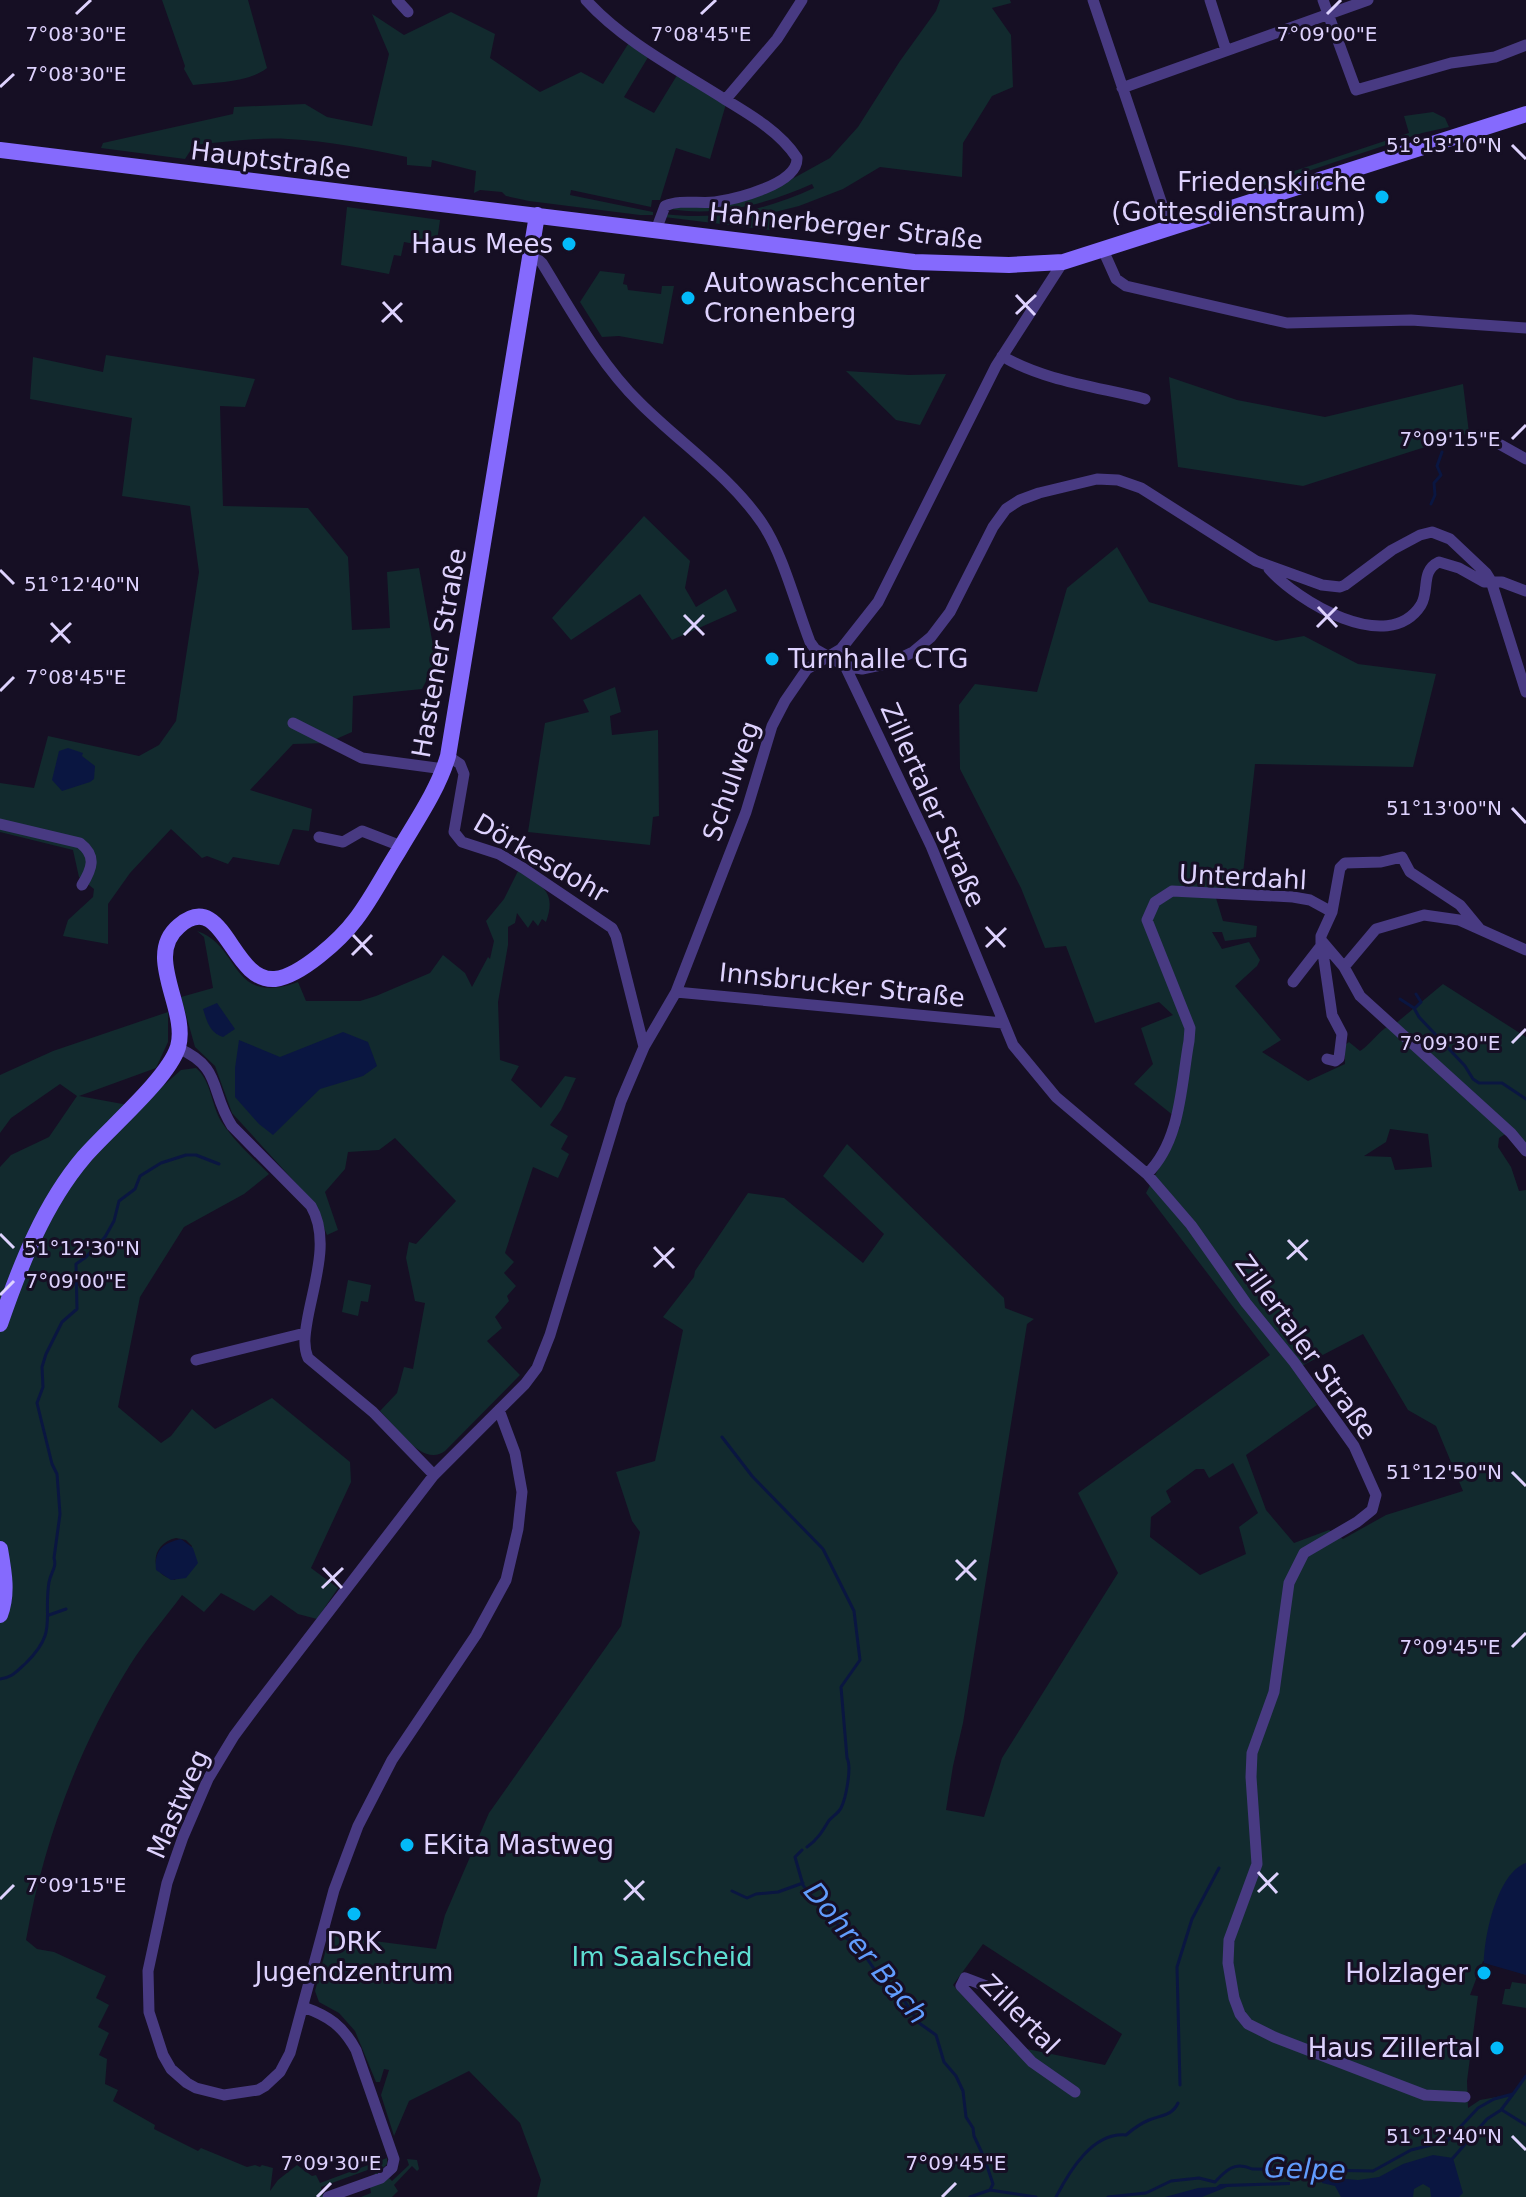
<svg xmlns="http://www.w3.org/2000/svg" width="1526" height="2197" font-family="'DejaVu Sans',sans-serif">
  <style>
    .green { fill: #122a2e; fill-rule: evenodd }
    .water { fill: #0a1641 }
    .lines { fill: none; stroke-linecap: round; stroke-linejoin: round }
    .stream { stroke: #0a1641; stroke-width: 3 }
    .minor { stroke: #483a82; stroke-width: 11 }
    .secondary { stroke: #856afd; stroke-width: 16 }
    .ticks { fill: none; stroke: #ded2fe; stroke-width: 3 }
    .poi-dot { fill: #03baf9; stroke: #160f24; stroke-width: 3 }
    .labels { text-anchor: middle; dominant-baseline: central; stroke-width: 6; stroke-linejoin: round; paint-order: stroke }
    .street-label { font-size: 26px; fill: #ded2fe; stroke: #160f24 }
    .poi-label { font-size: 26px; fill: #ded2fe; stroke: #160f24; text-anchor: end }
    .park-label { font-size: 26px; fill: #5eded2; stroke: #160f24 }
    .water-label { font-size: 28px; font-style: italic; fill: #619cfd; stroke: #160f24 }
    .ticks-label { font-size: 20px; text-anchor: middle; fill: #ded2fe; stroke: #160f24; stroke-width: 6; stroke-linejoin: round; paint-order: stroke }
  </style>
  <rect width="100%" height="100%" fill="#160f24"/>
  <path class="green" d="M162,0H248L267,68C248,83 216,82 193,85L184,69L185,66Z
    M940,0H1010L1011,3L992,8L1011,35L1013,87L992,96L963,143L962,177L880,167L843,189L799,206L775,212L771,230L664,217L665,214C718,221 766,210 814,188L812,184C767,204 719,217 669,209L783,184L830,158L858,127L900,61L936,11Z
    M451,12L495,34L490,58L540,92L581,72L603,84L630,41L650,54L624,97L654,113L679,72L726,104L710,159L676,148L660,200H652L651,207L571,190L570,195L653,212V215H640L529,201L506,196L502,192L480,190L474,193L476,171L432,160L431,167L407,165V157C367,149 329,141 288,139C257,137 225,142 194,145L185,159L101,148L103,143L233,114L234,107L305,104L327,117L372,126L389,54L372,14L404,35Z
    M1433,112L1445,118L1449,127L1422,133L1257,188L1249,186L1409,133L1404,116Z
    M347,207L440,220L436,248L404,242L401,256L394,255L389,274L341,265Z
    M600,271L625,274L623,284L627,285L628,290L661,294L662,286H674L663,344L619,336L602,337L580,302Z
    M106,355L255,379L245,407L220,406L223,506L308,508L348,557L352,630L390,628L387,572L419,568L436,662L422,689L353,696L352,732L327,743L293,744L250,790L312,809L309,831L293,829L279,865L233,857L228,864L207,856L202,858L171,829L130,873L108,904V944L63,936L68,920L93,897L94,889L79,877L73,850L0,832V783L34,788L48,736L139,756L159,745L176,721L199,572L190,506L122,496L132,418L30,399L33,357L103,372Z
    M846,371L909,375L946,374L920,425L896,420Z
    M1169,377L1237,400L1325,417L1463,384L1469,433L1303,486L1178,467Z
    M644,516L690,561L685,588L696,607L726,589L737,611L672,640L640,594L571,640L552,618Z
    M1117,547L1149,602L1276,641L1304,636L1358,664L1436,674L1413,767L1255,764L1241,892L1216,898L1223,921L1257,926L1256,937L1225,941L1222,932H1212L1222,949L1249,942L1260,960L1257,966L1235,986L1281,1040L1262,1052L1308,1081L1345,1064V1045L1349,1042L1360,1051C1373,1043 1380,1027 1395,1024L1443,984L1526,1037V1151L1510,1131L1499,1138L1498,1147L1511,1167L1519,1191L1526,1190V1975L1483,1961L1470,1995L1478,1996L1467,2081L1468,2108L1480,2100L1513,2094L1526,2076V2197H537L541,2180L520,2123L469,2071L409,2101L394,2136L381,2095L389,2070L384,2069L380,2082H376L355,2031L339,2013L319,2002L315,1991L331,1930L374,1941L436,1949L445,1915L489,1813L621,1626L640,1532L632,1521L616,1472L655,1461L683,1330L663,1317L694,1277L695,1271L748,1193L784,1198L863,1263L884,1234L823,1176L847,1144L1004,1298L1005,1308L1034,1319L1027,1324L963,1723L953,1766L946,1810L984,1817L1002,1758L1118,1573L1078,1493L1270,1355L1146,1193L1180,1127L1174,1116L1134,1084L1153,1064L1141,1028L1173,1015L1159,1002L1095,1023L1066,946L1045,948L1021,888L960,769L959,705L975,684L1037,692L1067,588ZM1390,1129L1428,1134L1432,1167L1395,1170L1391,1157L1364,1156L1386,1142ZM1363,1334L1408,1410L1436,1426L1463,1491L1386,1515L1343,1539L1329,1530L1294,1543L1266,1510L1246,1455L1317,1405L1294,1370ZM1233,1463L1258,1513L1239,1527L1246,1554L1200,1575L1150,1537L1151,1517L1171,1502L1166,1491L1196,1469H1204L1209,1478ZM983,1944L1122,2034L1105,2065L1008,2045L953,1985Z
    M615,687L621,712L610,716L612,735L658,730L659,816L653,817L650,845L528,832L545,723L589,712L583,700Z
    M518,871C542,886 557,891 546,922L542,919L538,926L533,920L528,928L517,913L515,923L508,927V945L498,1002L500,1060L519,1066L511,1080L541,1108L565,1076L576,1078L561,1110L550,1125L568,1136L561,1149L569,1154L558,1178L533,1167L505,1253L514,1262L504,1273L516,1286L507,1296L509,1301L495,1317L502,1328L487,1341L520,1375L445,1451C423,1468 396,1427 380,1411L397,1393L404,1367L413,1369L425,1303L415,1301L406,1258L409,1242L416,1244L456,1201L395,1138L379,1150L348,1152L345,1169L325,1192L338,1230L327,1235L313,1202L232,1113L215,1066L195,1047L181,997L213,988L204,937L197,931C242,946 229,1007 298,982L306,1001H360L376,996L430,973L443,955L465,973L472,987L488,957L490,959L494,941L486,921L504,899Z
    M168,1012V1042L156,1068L79,1096L139,1107L181,1070L196,1068C211,1080 211,1104 221,1121C234,1141 252,1157 269,1174L244,1194L184,1227L140,1297L118,1407L161,1443L171,1436L192,1409L215,1429L272,1398L350,1462L351,1482L311,1568L338,1588L317,1619L298,1614L271,1595L254,1611L221,1593L204,1612L182,1595C165,1618 145,1641 130,1665C77,1750 44,1841 26,1940L37,1949L54,1952L106,1976L96,1998L109,2005L98,2027L109,2033L99,2055L107,2059L105,2084L118,2090L113,2101L155,2125L154,2129L198,2151L201,2148L247,2167L255,2165L260,2167L262,2165L273,2168L270,2191L278,2180L297,2165L312,2176L316,2175L320,2183L387,2158V2164L376,2175L373,2168L321,2187L323,2197H0V1167L11,1155L49,1137L77,1096L60,1084L11,1118L0,1133V1075L53,1051ZM176,1538L186,1540L192,1546L175,1580C147,1575 151,1543 176,1538Z
    M348,1280L371,1285L368,1302L361,1301L358,1316L342,1312Z
    M1512,1982L1526,1984V2008L1502,2004L1505,1989H1510Z
    M407,2159L417,2160L419,2169L417,2171L412,2166L394,2185L398,2191L392,2197H361L371,2193L370,2187L389,2178L392,2181L409,2165Z"/>
  <path class="water" d="M68,748L83,753L82,756L95,766L94,779L90,782L62,791L52,780L59,751Z
    M217,1003L235,1029L223,1037C210,1033 207,1022 203,1009Z
    M343,1032L368,1042L377,1066L363,1076L320,1089L273,1135L259,1124L235,1097V1068L239,1040L280,1057Z
    M181,1539L193,1548L198,1563L186,1578L171,1580L156,1570C154,1551 162,1543 181,1539Z
    M1526,1863V1975L1484,1963C1484,1937 1497,1873 1526,1863Z
    M1433,2155L1453,2158L1463,2193L1459,2197H1431L1430,2188L1423,2184L1414,2189L1413,2197H1341L1335,2186L1322,2183V2177L1358,2180L1379,2177L1403,2164Z
    M1290,2182V2185L1227,2187L1202,2197H1165L1198,2188L1216,2187L1220,2184Z"/>
  <g class="lines">
    <path class="stream" d="M1431,504L1435,495L1434,483L1441,475L1437,466L1442,452
      M1400,999L1414,1008L1419,1017L1465,1066L1473,1079L1479,1083H1502L1526,1099
      M1416,1007L1421,1002L1416,994
      M722,1437L752,1476L823,1549L854,1611L860,1660L841,1687L847,1758C852,1767 846,1798 841,1808C838,1814 831,1817 828,1822C822,1832 817,1840 807,1847
      M49,1615L66,1609
      M0,1679C12,1678 17,1671 26,1663C58,1631 43,1620 49,1582C51,1572 57,1567 54,1558L60,1514L57,1474L52,1464L37,1403L43,1387L42,1367L46,1354L62,1322L77,1309L76,1264L86,1257L105,1237L114,1221L119,1201L135,1189L140,1176L161,1163L186,1155H196L219,1164
      M802,1850L795,1857L803,1885L810,1895L827,1907L845,1937L859,1947L879,1976L901,1996L919,2023L936,2035L944,2062L956,2076L963,2091L966,2117L973,2128L974,2136L982,2153V2163L987,2166L993,2184L990,2190
      M732,1891L747,1898L756,1894L778,1892L803,1883
      M1180,2085L1177,1967L1192,1919L1219,1868
      M1502,2110L1526,2125
      M1453,2158L1487,2119L1501,2110L1513,2094
      M970,2197L990,2190L1036,2197
      M1056,2197C1070,2170 1093,2132 1126,2135C1133,2129 1139,2124 1149,2120C1161,2115 1172,2116 1178,2103
      M1108,2197L1146,2193L1171,2181L1199,2178L1215,2182C1226,2170 1235,2161 1252,2169L1373,2171L1411,2150L1447,2141L1478,2108L1494,2099L1513,2094L1526,2076"/>
    <path class="minor" d="M397,0L408,12
      M586,0C624,42 679,70 726,100C751,115 781,133 797,158C798,184 736,199 715,202C699,204 680,199 665,206L656,230
      M1093,0L1170,228
      M1210,0L1226,50
      M1323,0L1356,90L1451,63L1495,57L1526,45
      M1122,88L1368,0
      M726,99L777,39L802,0
      M1103,250L1116,279L1126,286L1287,323L1411,320L1526,328
      M530,252L542,263C571,310 600,364 640,403C680,443 730,476 762,523C783,554 796,606 810,642L815,649L845,666L862,669L890,663L913,652L931,637L950,612L993,527L1006,509L1020,500L1039,493L1097,479L1118,480L1141,488L1256,561L1322,585L1340,587L1345,585L1392,550L1420,535L1432,532L1450,539L1486,573L1491,581L1526,692
      M1002,356C1044,381 1098,387 1145,399
      M1501,445L1526,459
      M1269,569C1296,600 1388,657 1421,605C1430,590 1420,571 1439,562L1459,568L1484,582H1502L1526,591
      M845,666L931,846L1013,1045L1056,1097L1147,1174L1191,1225L1246,1303L1294,1362L1354,1446L1376,1495L1372,1510L1357,1522L1304,1553L1289,1583L1274,1692L1252,1753L1251,1777L1257,1864L1229,1940L1228,1963L1234,1998L1240,2014L1248,2024L1274,2037L1425,2095L1465,2097
      M293,723L362,758L444,769
      M448,756L460,764L464,774L454,832L462,842L499,854L523,868L612,928L616,936L644,1047
      M0,824L80,843C97,856 92,869 82,885
      M319,837L343,842L362,831L401,846
      M1321,940L1344,967L1360,996L1511,1133L1526,1151
      M1322,946L1332,1015L1342,1034L1339,1058L1335,1061L1327,1059
      M1344,967L1376,929L1424,915L1459,920L1526,950
      M1293,982L1321,946V936L1332,912L1340,868L1345,863L1381,862L1402,857L1410,872L1460,905L1479,928
      M676,992L1003,1023
      M178,1048C223,1068 209,1090 232,1126L311,1206C331,1240 313,1285 307,1322C305,1334 303,1346 308,1358L373,1412L434,1475
      M1147,1174C1181,1141 1181,1085 1189,1041L1190,1028L1147,920L1155,902L1172,891L1293,897L1310,900L1332,912
      M196,1360L305,1333
      M499,1410L515,1453L522,1492L518,1529L506,1580L476,1635L392,1760L358,1826L334,1890L290,2053L280,2072L265,2086L258,2090L224,2095L196,2088L187,2083L171,2069L163,2055L149,2012L148,1971L167,1883L183,1837L208,1779L234,1736L257,1705L434,1475L525,1384L537,1368L550,1335L621,1101L644,1047L676,992L746,812L772,726L785,701L807,669L841,649L878,602L996,366L1063,262
      M986,1986L965,1978L961,1986L1032,2062L1075,2092
      M303,2007C329,2016 343,2026 356,2050L394,2159L392,2168L381,2178L328,2197"/>
    <path class="secondary" d="M0,150L914,262L1009,265L1063,262L1526,114
      M0,1324C20,1266 44,1204 84,1157C107,1130 168,1079 178,1047C189,1009 143,956 179,926C224,887 231,983 275,979C301,976 341,939 356,919C372,898 384,874 398,852C416,821 438,790 448,756L537,215
      M0,1549C4,1572 8,1594 0,1615"/>
  </g>
  <path class="ticks" d="M76,14L91,0M701,14L716,0M1327,14L1341,0M0,87L14,74M1512,145L1526,159M1016,295L1035,315M383,302L402,322M1016,314L1036,295M382,322L402,303M1512,439L1526,425M0,570L14,584M1318,607L1337,627M684,615L704,635M51,623L70,643M1317,627L1337,607M684,635L704,615M51,642L71,623M0,691L14,677M1512,808L1526,823M986,927L1005,947M353,935L372,955M986,947L1006,928M352,955L372,935M1512,1043L1526,1029M0,1234L14,1248M1288,1240L1307,1260M654,1247L674,1268M1287,1259L1308,1240M654,1267L674,1248M0,1295L14,1281M1512,1472L1526,1486M956,1560L976,1580M323,1568L342,1588M956,1580L976,1560M322,1588L343,1568M1512,1647L1526,1633M1258,1872L1277,1893M625,1880L644,1900M1258,1892L1278,1873M0,1899L14,1885M624,1900L644,1881M1512,2136L1526,2150M317,2197L331,2183M942,2197L956,2183"/>
  <g class="poi-dot">
    <circle cx="1382" cy="197" r="8"/>
    <circle cx="569" cy="244" r="8"/>
    <circle cx="688" cy="298" r="8"/>
    <circle cx="772" cy="659" r="8"/>
    <circle cx="407" cy="1845" r="8"/>
    <circle cx="354" cy="1914" r="8"/>
    <circle cx="1484" cy="1973" r="8"/>
    <circle cx="1497" cy="2048" r="8"/>
  </g>
  <g class="labels">
    <g class="street-label">
      <text transform="translate(271 160) rotate(7)">Hauptstraße</text>
      <text transform="translate(846 226) rotate(6)">Hahnerberger Straße</text>
      <text transform="translate(439 653) rotate(-80)">Hastener Straße</text>
      <text transform="translate(731 781) rotate(-71)">Schulweg</text>
      <text transform="translate(933 805) rotate(66)">Zillertaler Straße</text>
      <text transform="translate(541 858) rotate(30)">Dörkesdohr</text>
      <text transform="translate(1243 877) rotate(3)">Unterdahl</text>
      <text transform="translate(842 985) rotate(6)">Innsbrucker Straße</text>
      <text transform="translate(1306 1347) rotate(54)">Zillertaler Straße</text>
      <text transform="translate(178 1804) rotate(-66)">Mastweg</text>
      <text transform="translate(1020 2014) rotate(45)">Zillertal</text>
    </g>
    <g class="poi-label">
      <text x="1366" y="182">Friedenskirche<tspan x="1366" dy="30">(Gottesdienstraum)</tspan></text>
      <text x="553" y="244">Haus Mees</text>
      <text x="704" y="283" text-anchor="start">Autowaschcenter<tspan x="704" dy="30">Cronenberg</tspan></text>
      <text x="788" y="659" text-anchor="start">Turnhalle CTG</text>
      <text x="423" y="1845" text-anchor="start">EKita Mastweg</text>
      <text x="354" y="1942" text-anchor="middle">DRK<tspan x="354" dy="30">Jugendzentrum</tspan></text>
      <text x="1468" y="1973">Holzlager</text>
      <text x="1481" y="2048">Haus Zillertal</text>
    </g>
    <g class="park-label">
      <text x="662" y="1957">Im Saalscheid</text>
    </g>
    <g class="water-label">
      <text transform="translate(866 1953) rotate(50)">Dohrer Bach</text>
      <text transform="translate(1305 2169) rotate(2)">Gelpe</text>
    </g>
  </g>
  <g class="ticks-label">
    <text x="76" y="41">7°08'30"E</text>
    <text x="701" y="41">7°08'45"E</text>
    <text x="1327" y="41">7°09'00"E</text>
    <text x="76" y="81">7°08'30"E</text>
    <text x="1444" y="152">51°13'10"N</text>
    <text x="1450" y="446">7°09'15"E</text>
    <text x="82" y="591">51°12'40"N</text>
    <text x="76" y="684">7°08'45"E</text>
    <text x="1444" y="815">51°13'00"N</text>
    <text x="1450" y="1050">7°09'30"E</text>
    <text x="82" y="1255">51°12'30"N</text>
    <text x="76" y="1288">7°09'00"E</text>
    <text x="1444" y="1479">51°12'50"N</text>
    <text x="1450" y="1654">7°09'45"E</text>
    <text x="76" y="1892">7°09'15"E</text>
    <text x="1444" y="2143">51°12'40"N</text>
    <text x="331" y="2170">7°09'30"E</text>
    <text x="956" y="2170">7°09'45"E</text>
  </g>
</svg>
